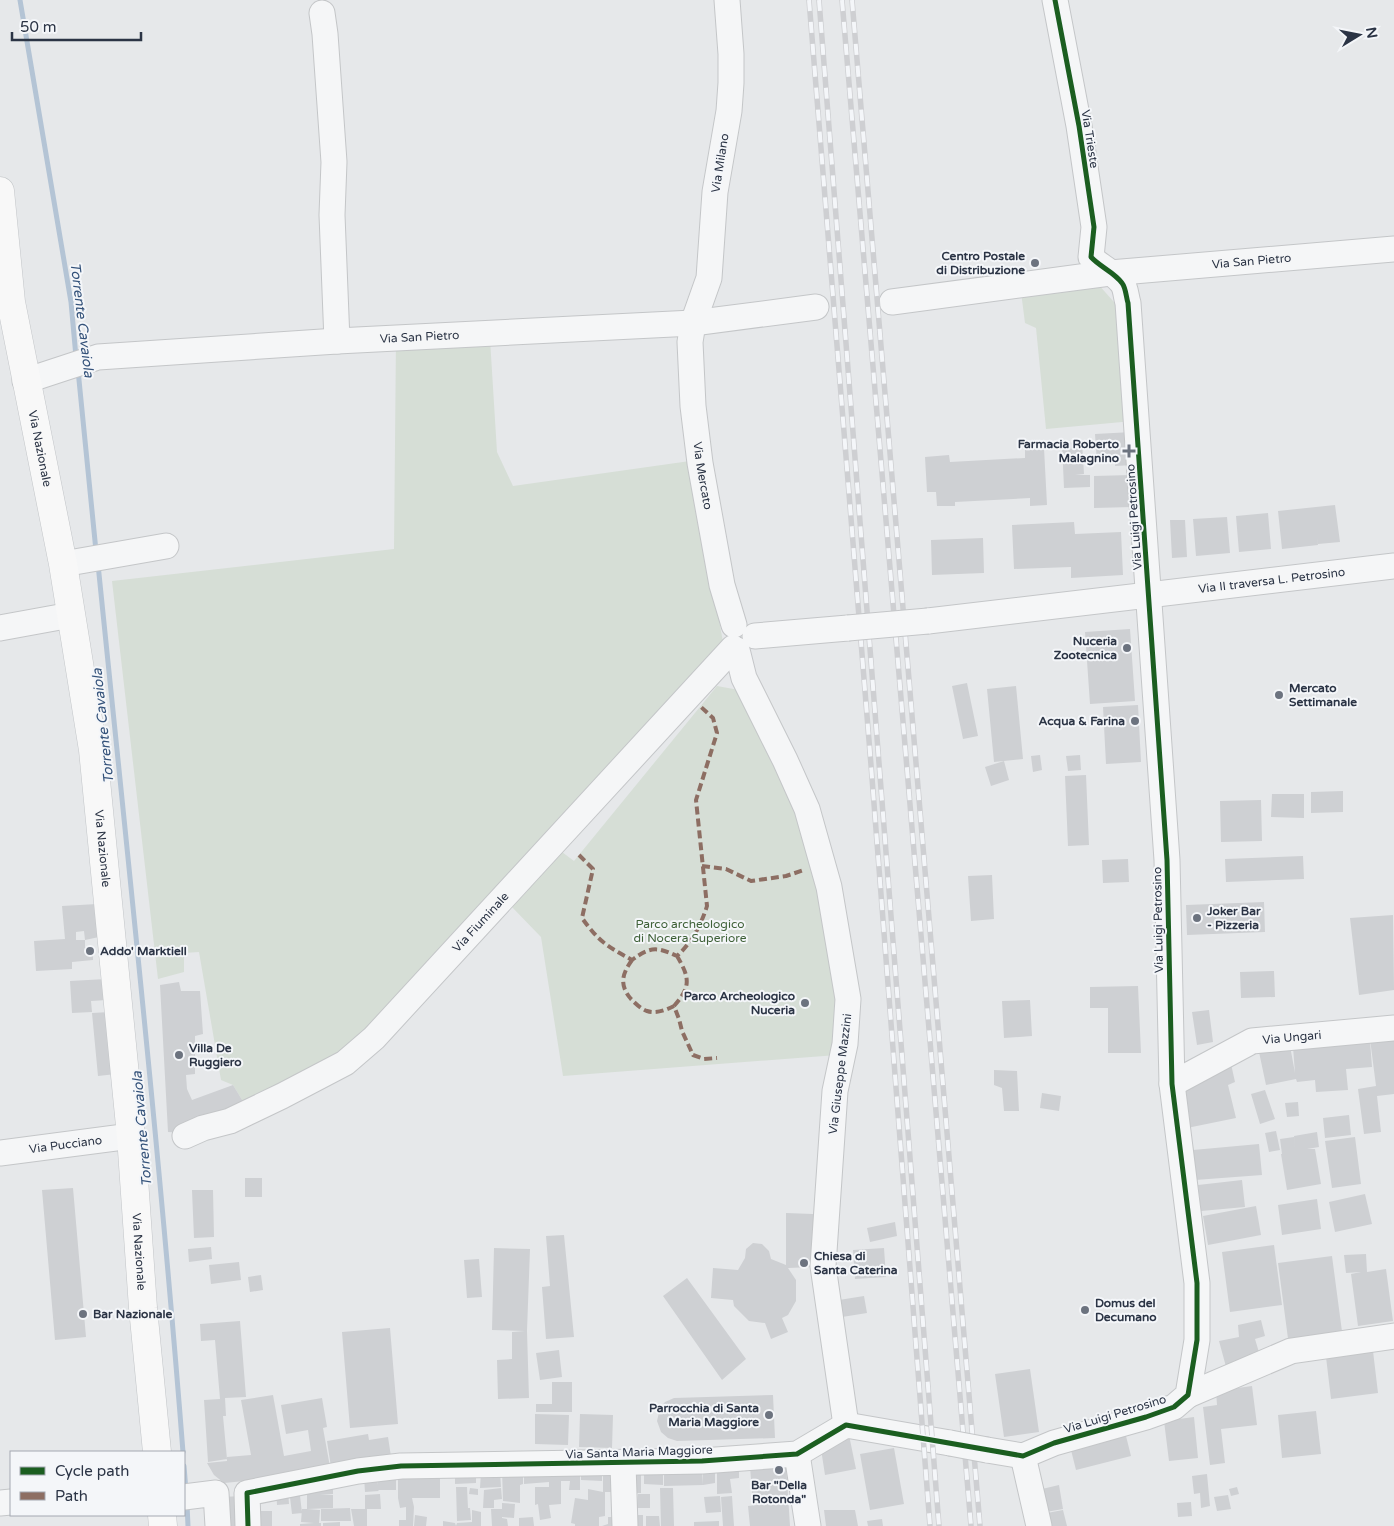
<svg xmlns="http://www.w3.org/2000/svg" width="1394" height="1526" font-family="'Varela Round',sans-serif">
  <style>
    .green { fill: #d6ded6 }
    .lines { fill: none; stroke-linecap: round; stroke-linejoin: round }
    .stream { stroke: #b4c4d5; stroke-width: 5 }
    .building { fill: #ced0d3 }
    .minor-casing { stroke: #c4c6c8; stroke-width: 27 }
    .major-casing { stroke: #c2c5c8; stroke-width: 29 }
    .minor { stroke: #f5f6f7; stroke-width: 25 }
    .major { stroke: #f8f8f8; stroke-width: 28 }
    .rail-casing { stroke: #cecfd2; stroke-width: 5.5 }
    .rail { stroke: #f4f6f9; stroke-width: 4; stroke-dasharray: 11; stroke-linecap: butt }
    .minor-bridge-casing { stroke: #c4c6c8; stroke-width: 27; stroke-linecap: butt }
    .minor-bridge { stroke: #f5f6f7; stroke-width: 25 }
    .quiet { stroke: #8d6e63; stroke-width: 4; stroke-dasharray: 8 4; stroke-linecap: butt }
    .cycleway-casing { stroke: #f4f6f9; stroke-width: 8 }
    .cycleway { stroke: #1b5e20; stroke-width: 5 }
    .poi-dot { fill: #6c737f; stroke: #f4f6f9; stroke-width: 2 }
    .labels { text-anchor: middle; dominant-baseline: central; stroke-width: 4; stroke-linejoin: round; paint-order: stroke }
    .street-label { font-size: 12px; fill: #2b3445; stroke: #f4f6f9 }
    .poi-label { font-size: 12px; font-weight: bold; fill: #2b3445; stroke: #f4f6f9; text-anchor: start }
    .park-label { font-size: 12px; fill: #3f6138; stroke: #f4f6f9 }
    .water-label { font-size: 14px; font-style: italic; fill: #34527a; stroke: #f4f6f9 }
  </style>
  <rect width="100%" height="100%" fill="#e6e8ea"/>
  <path class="green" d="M1098,284L1121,310L1133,421L1046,429L1036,328L1025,323L1021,292Z
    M396,338L490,339L497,452L513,486L690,461L723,642L362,1041L247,1108L233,1085L221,1080L199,952L184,953V972L158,979L112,581L394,549Z
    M717,686L739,690L786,780L812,858L838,1006L837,1055L563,1076L541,937L509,904L558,849L574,861Z"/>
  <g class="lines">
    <path class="stream" d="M20,0L71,302L76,357
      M78,370L96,551
      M98,564C128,860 160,1156 183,1452
      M184,1466L186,1491
      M187,1504L188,1526"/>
  </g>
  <path class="building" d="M1132,432L1134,465L1115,466V462L1097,463L1095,434Z
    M1082,442L1084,474L1075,475H1090V487L1064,488L1062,443Z
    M1044,448L1047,505L1030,506V498L955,502V506H937L936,492H927L925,457L949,455L950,462L1025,458V449Z
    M1131,475L1132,507L1094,508V476Z
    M1335,505L1340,542L1318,544L1317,536L1318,545L1282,549L1278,511Z
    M1268,513L1271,549L1239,552L1236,516Z
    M1227,517L1230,553L1196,556L1193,519Z
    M1170,520H1185L1187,557L1172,558Z
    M1074,522L1075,534L1121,532L1123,575L1071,578V567L1014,569L1012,525Z
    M983,538L984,573L932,575L931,540Z
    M1130,629L1135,701L1090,704L1085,632Z
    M967,683L978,736L963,739L952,686Z
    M1016,686L1023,759L994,762L987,689Z
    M1138,705L1141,762L1106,764L1103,707Z
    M1040,755L1042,770L1033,772L1031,756Z
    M1080,755L1081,770L1068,771L1066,756Z
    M1004,761L1009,780L991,786L985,767Z
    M1086,775L1089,845L1068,846L1065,776Z
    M1343,791V812L1311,813V792Z
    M1272,794H1304V818L1271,817Z
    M1261,800L1262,841L1221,842L1220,801Z
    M1303,856L1304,879L1226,882L1225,859Z
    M1128,859L1129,882L1103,883L1102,860Z
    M992,875L994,919L971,921L968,876Z
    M1264,902L1265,932L1187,935L1186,905Z
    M97,904L99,937L85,940L84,931L76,932V940H85V947H93V960L72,962V969L36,971L34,941L65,939L62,906Z
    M1393,915L1394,990L1359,995L1350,918Z
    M1274,971L1275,997L1241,998L1240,972Z
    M106,979L107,1000L91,1001L92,1012L72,1013L70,981Z
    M179,982L181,991H200L203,1034L195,1036V1074L186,1075L187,1089L192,1100L233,1085L247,1108L183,1133L168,1132L160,985Z
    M1138,986L1141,1053H1108V1008H1090V987Z
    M1030,1000L1032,1036L1004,1038L1002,1001Z
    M1209,1010L1213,1042L1197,1045L1192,1012Z
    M110,1012L116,1074L98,1076L92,1013Z
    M1394,1036V1094L1377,1096L1381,1132L1364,1134L1358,1089L1376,1086L1370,1039Z
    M1370,1041L1372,1067L1346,1069L1348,1090L1316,1092L1315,1080L1297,1082L1296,1079L1266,1085L1259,1052L1290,1046L1295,1073L1293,1047Z
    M1231,1064L1235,1082L1228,1085L1236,1118L1187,1128L1182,1090Z
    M994,1070L1017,1071L1019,1111H1004L1002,1088L994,1085Z
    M1265,1090L1275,1119L1260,1124L1251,1094Z
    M1042,1093L1061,1096L1059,1111L1040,1108Z
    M1298,1102L1299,1116L1287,1117L1285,1103Z
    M1349,1115L1351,1135L1325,1138L1323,1118Z
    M1276,1131L1280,1150L1269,1152L1265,1133Z
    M1317,1132L1319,1147L1307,1149H1315L1321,1184L1287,1190L1281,1154H1282L1280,1139L1294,1137L1295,1151L1294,1136Z
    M1355,1137L1361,1184L1332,1188L1325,1141Z
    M1259,1144L1262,1175L1195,1180L1193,1150Z
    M245,1178H262V1197H245Z
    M1242,1180L1245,1207L1201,1211L1198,1185Z
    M73,1188L86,1337L55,1340L42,1190Z
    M192,1190H213L214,1237L194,1238Z
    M1365,1194L1372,1224L1335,1232L1329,1202Z
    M1317,1199L1321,1229L1282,1235L1278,1205Z
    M1256,1206L1261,1235L1208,1245L1203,1216Z
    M786,1213L813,1214V1267L788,1268L796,1280V1301L788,1315L782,1318L788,1332L771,1339L765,1323L749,1321L734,1306L733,1300L711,1298L713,1268L738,1270L745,1258L746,1249L753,1243L762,1244L769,1251L771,1259L786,1265Z
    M895,1222L897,1236L870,1242L867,1228Z
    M564,1235L574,1337L546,1339L542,1287L550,1286L546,1236Z
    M1274,1245L1282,1305L1230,1312L1222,1252Z
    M211,1247L212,1259L189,1262L188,1249Z
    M494,1248L530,1249L527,1331L529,1398L498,1399L497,1360L512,1359V1332L525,1331L492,1330Z
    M884,1248L886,1277L855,1279L853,1250Z
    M1366,1254L1367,1272L1386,1269L1393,1321L1358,1326L1351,1274L1361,1272L1346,1273L1344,1255Z
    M1332,1256L1343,1339L1289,1346L1278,1263Z
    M479,1259L482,1297L467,1298L464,1260Z
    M239,1262L241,1280L211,1284L209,1265Z
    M261,1275L263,1290L250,1292L248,1277Z
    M687,1278L746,1359L722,1380L663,1296Z
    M864,1296L867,1313L842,1317L839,1300Z
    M1261,1320L1265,1336L1255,1339L1261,1359L1228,1374L1219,1341L1239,1337L1238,1325Z
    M240,1321L246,1397L225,1398L226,1416H223L227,1459L208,1462L204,1400L220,1399L215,1340L201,1341L200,1324Z
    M390,1328L398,1424L350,1428L342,1332Z
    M559,1350L562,1377L540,1380L536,1353Z
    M1373,1351L1378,1393L1331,1399L1326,1357Z
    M1030,1369L1039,1432L1004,1437L995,1374Z
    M552,1382H572V1412H536V1404H552Z
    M1252,1386L1257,1425L1221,1429L1225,1463L1210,1465L1203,1407L1217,1405L1216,1391Z
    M273,1395L284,1456L311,1451L308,1430L286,1434L281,1405L322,1398L327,1427L323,1428L330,1467L255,1480L224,1483L214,1475L207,1463L227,1461V1464V1457L251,1455L241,1400Z
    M773,1395L775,1438L677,1441L668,1438L661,1432L657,1421L660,1408L665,1402L674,1398Z
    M1316,1411L1321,1454L1282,1458L1278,1415Z
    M535,1414L569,1415L568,1445L535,1444Z
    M580,1414L613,1415L612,1448L579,1447Z
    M1194,1417L1198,1458L1169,1461L1164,1421Z
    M1124,1428L1131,1456L1076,1470L1069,1442Z
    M368,1434L369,1440L388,1437L392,1463L331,1467L327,1441Z
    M849,1435L856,1469L825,1475L821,1449Z
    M894,1448L904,1504L870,1510L860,1454Z
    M641,1465V1493H635L625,1466Z
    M786,1465L790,1526H750L748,1506L777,1503L753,1504L750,1467Z
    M581,1466H602V1481L581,1480Z
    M603,1467H620V1492H605V1516L599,1517V1526H575V1524L571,1523L575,1498L588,1500V1489L603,1492Z
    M548,1468H580V1490H569L570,1481H561V1504L549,1505L551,1518L540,1520L538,1504L535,1505V1487H549V1482L524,1484V1471L548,1468L549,1477Z
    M739,1468V1478L730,1479L732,1493L717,1494V1469Z
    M644,1469L663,1470V1485L644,1484Z
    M702,1469L703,1485L664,1486V1471Z
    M715,1469V1483L703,1485V1470Z
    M502,1470H523V1484L520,1485V1503L503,1501Z
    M398,1471H440V1498H412L414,1507L413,1526H399V1520H406V1507L400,1508L398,1498Z
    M500,1471L501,1487L480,1488L481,1472Z
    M476,1472V1483L455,1484V1473Z
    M1207,1474L1210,1506L1201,1508L1200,1493L1194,1494L1192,1476Z
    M378,1475H396V1490H378L379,1491L365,1492L364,1477L377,1476L378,1485Z
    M333,1480V1494H320L333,1495V1508L307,1509L320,1510L319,1523H321V1526H300V1524L314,1523L301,1522L302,1509H307V1482Z
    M1059,1485L1063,1509L1046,1512L1042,1489Z
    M299,1487L302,1513L292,1514L289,1489Z
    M456,1487H467L468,1508H470L471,1520L457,1521Z
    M1237,1487L1239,1494L1231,1496L1229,1489Z
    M470,1488L478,1489V1495L469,1494Z
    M501,1488L502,1499L494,1500V1508H483L484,1490Z
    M660,1488H673L674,1526H661Z
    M276,1490H288L289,1504L277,1505Z
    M380,1494L381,1509H367V1526H354L351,1509H365V1495Z
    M638,1494H650V1508H637Z
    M1228,1495L1231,1509L1217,1511L1214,1497Z
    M242,1496L244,1526H224L222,1497Z
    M720,1496L721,1512L706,1513L704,1497Z
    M732,1496L734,1526H723L721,1497Z
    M1191,1502L1192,1516L1178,1517L1177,1503Z
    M502,1503L515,1504L514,1518L502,1517V1518L507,1519L508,1526H492L491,1509H502Z
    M350,1508L351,1521H321V1509Z
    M472,1510L481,1512V1526H456L457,1523L472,1522Z
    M824,1510H855L858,1526H826Z
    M1063,1510L1067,1526H1049L1047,1513Z
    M252,1511H272V1526H252Z
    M415,1515L427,1517L426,1526H414Z
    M628,1515H643V1526H628Z
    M646,1516H659L660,1526H646Z
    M533,1517L534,1526H519V1518Z
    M608,1517H622V1526H602L608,1524Z
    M882,1519L883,1526H868L867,1521Z
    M443,1521L455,1523L456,1526H443Z
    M719,1521V1526H694V1522Z
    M340,1522V1526H323V1523Z"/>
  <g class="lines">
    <defs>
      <g id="minor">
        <path id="s1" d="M727,0L731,54V83L729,111L715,192L709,278L693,323L690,342L693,406L700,463L722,585L734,625"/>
        <path d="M322,13L325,34L334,162L332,215L337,341"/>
        <path id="s2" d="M892,302L1110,273L1394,249"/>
        <path id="s3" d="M25,381L98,357L337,341L693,323L816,307"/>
        <path d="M63,564L166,546"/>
        <path id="s4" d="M928,621L1394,566"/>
        <path d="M0,628L71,615"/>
        <path d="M755,636L848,628"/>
        <path d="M737,650L744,678L785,760L807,809L829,887L848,999L845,1044L835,1091L823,1266L846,1425"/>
        <path id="s5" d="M1172,1084L1252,1041L1394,1028"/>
        <path id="s6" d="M185,1136L203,1128L230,1121L282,1096L345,1063L374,1038L733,648"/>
        <path id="s7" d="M0,1153L131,1136"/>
        <path d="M1188,1395L1291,1351L1394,1336"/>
        <path d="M987,1450L1023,1456"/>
        <path d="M797,1454L808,1526"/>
        <path d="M1023,1456L1054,1443L1146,1417L1174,1407L1188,1395L1197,1340V1283L1172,1084L1167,860L1128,303C1126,297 1126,288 1122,283C1114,272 1100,267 1091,257L1094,227L1079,126L1055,0"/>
        <path d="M1023,1456L1039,1526"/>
        <path d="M623,1464L625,1526"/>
        <path d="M184,1497L216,1493L218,1526"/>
        <path d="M0,1503L11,1502"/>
        <path d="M248,1526L247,1493L358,1471L401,1466L702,1461L797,1454L846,1425L950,1443"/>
      </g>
      <g id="major">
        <path id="s8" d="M0,191L11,302L63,564L93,750L131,1136L143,1308L157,1452"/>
        <path d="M162,1515L163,1526"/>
      </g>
    </defs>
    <use href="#minor" class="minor-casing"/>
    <use href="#major" class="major-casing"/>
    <use href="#minor" class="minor"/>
    <use href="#major" class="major"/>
    <defs>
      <path id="rail" d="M809,0L871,765L930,1526
        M819,0L939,1526
        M842,0L971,1526
        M852,0L980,1526"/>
    </defs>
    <use href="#rail" class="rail-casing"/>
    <use href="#rail" class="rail"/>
    <defs>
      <path id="minor-bridge" d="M848,628L928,621
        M950,1443L987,1450"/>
    </defs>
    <use href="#minor-bridge" class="minor-bridge-casing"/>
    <use href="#minor-bridge" class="minor-bridge"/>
    <path class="quiet" d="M579,855L593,869L582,918C599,942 607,946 632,960C651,946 657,947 677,956C692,942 701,925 707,906L696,800L717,733L713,718L701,707
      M702,866L726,869L751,881L786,876L804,870
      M632,960C622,974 619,985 631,999C635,1003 641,1009 647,1011C656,1014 666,1010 674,1006L679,1019L682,1031L693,1055L704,1059L717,1058
      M674,1006C691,987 690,978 677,956"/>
    <defs>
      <path id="cycleway" d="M248,1526L247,1493L358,1471L401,1466L702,1461L797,1454L846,1425L1023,1456L1054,1443L1146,1417L1174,1407L1188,1395L1197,1340V1283L1172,1084L1167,860L1128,303C1126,297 1126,288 1122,283C1114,272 1100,267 1091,257L1094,227L1079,126L1055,0"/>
    </defs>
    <use href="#cycleway" class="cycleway-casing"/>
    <use href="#cycleway" class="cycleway"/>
  </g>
  <g class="poi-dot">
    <circle cx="1035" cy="263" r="5"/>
    <path d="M1126.5 443.5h5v5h5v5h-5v5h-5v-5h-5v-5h5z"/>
    <circle cx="1127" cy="648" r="5"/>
    <circle cx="1279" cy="695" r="5"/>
    <circle cx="1135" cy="721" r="5"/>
    <circle cx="1197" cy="918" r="5"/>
    <circle cx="90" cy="951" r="5"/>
    <circle cx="805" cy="1003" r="5"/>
    <circle cx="179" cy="1055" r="5"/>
    <circle cx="804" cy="1263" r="5"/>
    <circle cx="1085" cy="1310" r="5"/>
    <circle cx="83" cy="1314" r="5"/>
    <circle cx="769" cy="1415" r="5"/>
    <circle cx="779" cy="1470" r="5"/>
  </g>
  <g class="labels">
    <g class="street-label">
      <text transform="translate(1090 139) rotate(81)">Via Trieste</text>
      <text transform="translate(720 163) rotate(-81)">Via Milano</text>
      <text stroke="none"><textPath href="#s2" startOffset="362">Via San Pietro</textPath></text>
      <text stroke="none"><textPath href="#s3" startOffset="399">Via San Pietro</textPath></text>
      <text stroke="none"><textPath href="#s8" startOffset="261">Via Nazionale</textPath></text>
      <text stroke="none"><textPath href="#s1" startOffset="481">Via Mercato</textPath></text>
      <text transform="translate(1134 517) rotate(-94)">Via Luigi Petrosino</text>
      <text stroke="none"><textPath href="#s4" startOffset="346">Via II traversa L. Petrosino</textPath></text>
      <text stroke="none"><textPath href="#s8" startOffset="666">Via Nazionale</textPath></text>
      <text transform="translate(1158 920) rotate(-91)">Via Luigi Petrosino</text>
      <text stroke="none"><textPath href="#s6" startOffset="372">Via Fiuminale</textPath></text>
      <text stroke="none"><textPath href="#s5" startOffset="131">Via Ungari</textPath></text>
      <text transform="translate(840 1074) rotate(-83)">Via Giuseppe Mazzini</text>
      <text stroke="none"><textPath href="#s7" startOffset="66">Via Pucciano</textPath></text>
      <text stroke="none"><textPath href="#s8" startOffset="1071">Via Nazionale</textPath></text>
      <text transform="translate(1115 1414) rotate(-17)">Via Luigi Petrosino</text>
      <text transform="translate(639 1452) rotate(-2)">Via Santa Maria Maggiore</text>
    </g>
    <g class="poi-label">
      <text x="1025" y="256" text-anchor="end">Centro Postale<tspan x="1025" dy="14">di Distribuzione</tspan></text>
      <text x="1119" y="444" text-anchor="end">Farmacia Roberto<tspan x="1119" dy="14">Malagnino</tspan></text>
      <text x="1117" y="641" text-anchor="end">Nuceria<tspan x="1117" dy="14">Zootecnica</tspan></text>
      <text x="1289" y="688">Mercato<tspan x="1289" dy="14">Settimanale</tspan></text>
      <text x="1125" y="721" text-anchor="end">Acqua &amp; Farina</text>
      <text x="1207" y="911">Joker Bar<tspan x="1207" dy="14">- Pizzeria</tspan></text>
      <text x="100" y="951">Addo' Marktiell</text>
      <text x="795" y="996" text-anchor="end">Parco Archeologico<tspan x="795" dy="14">Nuceria</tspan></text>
      <text x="189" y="1048">Villa De<tspan x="189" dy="14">Ruggiero</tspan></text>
      <text x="814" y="1256">Chiesa di<tspan x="814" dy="14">Santa Caterina</tspan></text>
      <text x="1095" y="1303">Domus del<tspan x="1095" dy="14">Decumano</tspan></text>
      <text x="93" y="1314">Bar Nazionale</text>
      <text x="759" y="1408" text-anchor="end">Parrocchia di Santa<tspan x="759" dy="14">Maria Maggiore</tspan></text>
      <text x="779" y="1485" text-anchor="middle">Bar "Della<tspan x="779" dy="14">Rotonda"</tspan></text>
    </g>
    <g class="park-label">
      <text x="690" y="924">Parco archeologico<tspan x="690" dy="14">di Nocera Superiore</tspan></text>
    </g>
    <g class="water-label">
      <text transform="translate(82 320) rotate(83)">Torrente Cavaiola</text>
      <text transform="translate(103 726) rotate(-96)">Torrente Cavaiola</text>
      <text transform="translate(142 1129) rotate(-95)">Torrente Cavaiola</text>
    </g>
  </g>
  <rect x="10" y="1451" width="175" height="65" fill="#f4f6f9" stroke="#a4a8b1"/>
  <rect x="20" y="1467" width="25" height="8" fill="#1b5e20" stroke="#a4a8b1"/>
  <text x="55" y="1476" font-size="15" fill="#2b3445">Cycle path</text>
  <rect x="20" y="1492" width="25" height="8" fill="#8d6e63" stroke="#a4a8b1"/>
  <text x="55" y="1501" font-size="15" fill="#2b3445">Path</text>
  <g transform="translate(1359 35) rotate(80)" stroke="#f4f6f9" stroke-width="4" paint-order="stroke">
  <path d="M0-4L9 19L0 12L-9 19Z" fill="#2b3445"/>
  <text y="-8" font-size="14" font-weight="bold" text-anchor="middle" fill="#2b3445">N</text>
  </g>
  <path d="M12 32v8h129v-8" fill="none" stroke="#2b3445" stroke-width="2.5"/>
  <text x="20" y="32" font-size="15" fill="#2b3445" stroke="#f4f6f9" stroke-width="4" paint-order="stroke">50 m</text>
</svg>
